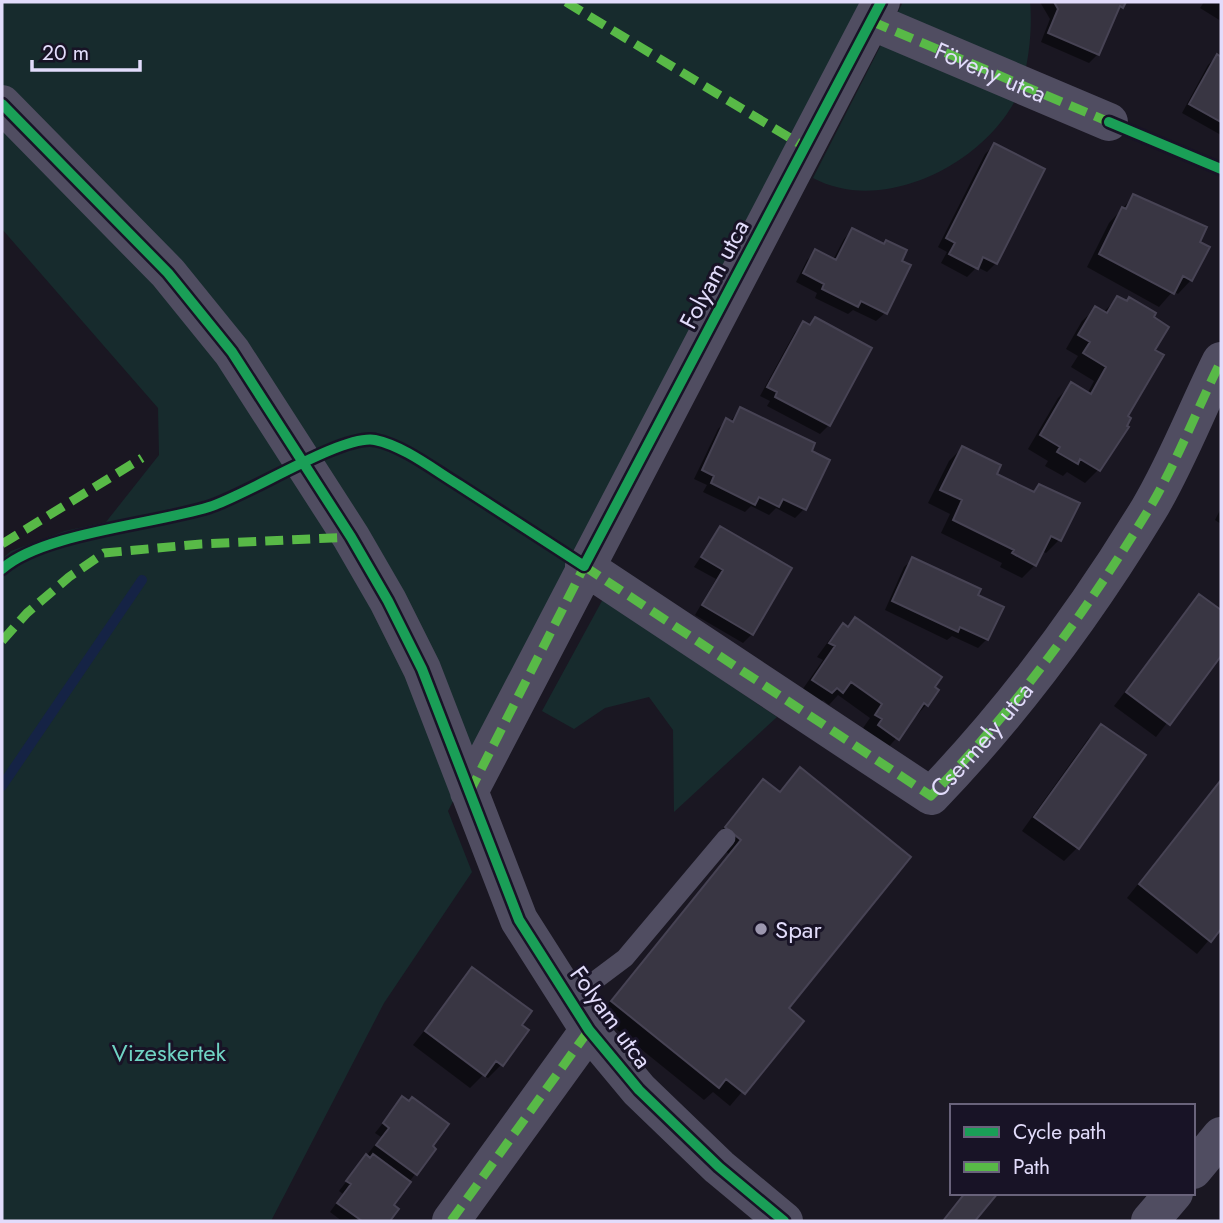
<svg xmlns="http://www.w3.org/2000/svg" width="1223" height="1223" font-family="Jost,sans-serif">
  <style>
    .green { fill: #172b2d }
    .shadow { fill: #0007 }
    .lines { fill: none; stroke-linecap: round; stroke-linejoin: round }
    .stream { stroke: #152345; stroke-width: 10 }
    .building { fill: #393643; stroke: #474354; stroke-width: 2 }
    .lane { stroke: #504d61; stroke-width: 19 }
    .street { stroke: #504d61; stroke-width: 38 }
    .quiet { stroke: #58b947; stroke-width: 9; stroke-dasharray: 18 9; stroke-linecap: butt }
    .cycleway-casing { stroke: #181326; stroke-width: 15 }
    .cycleway { stroke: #1a9f57; stroke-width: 10 }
    .poi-dot { fill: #9c97af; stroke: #181326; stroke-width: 2.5 }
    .labels { text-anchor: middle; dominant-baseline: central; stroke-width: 6; stroke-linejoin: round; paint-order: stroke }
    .street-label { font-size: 24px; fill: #e2dcfb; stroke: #181326 }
    .poi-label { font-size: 24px; fill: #e2dcfb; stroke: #181326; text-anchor: start }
    .park-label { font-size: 24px; fill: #6fd3c3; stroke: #181326 }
  </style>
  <rect width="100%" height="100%" fill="#1a1722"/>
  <path class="green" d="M2,2H866L448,811L472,872L384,1003L271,1221H2V559L11,551L65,531L106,522L159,455L158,408L2,229Z
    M903,2H1030C1033,31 1028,81 1012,106C975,168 880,214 813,178Z
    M603,599L777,717L674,812L673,730L649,697L605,708L574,729L542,711Z"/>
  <path class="shadow" d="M1040,2H1122L1098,54L1089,63L1041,42L1050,19Z
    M1204,2H1221V21L1200,8Z
    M1217,56L1221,59V135L1182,113L1208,65Z
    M994,145L996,263L987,272L977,267L967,277L941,263L947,252L938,247L985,154Z
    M1134,196L1198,243L1191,280L1178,294L1173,291L1159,307L1087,267L1109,223Z
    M852,230L885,313L876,321L853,310L848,314L815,298L817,293L796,282L807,260L816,251L833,260L844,239Z
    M1117,298L1125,416L1098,470L1085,483L1067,472L1063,476L1045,466L1048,461L1028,449L1058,398L1072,384L1087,394L1094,381L1071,367L1078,356L1066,349L1082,321L1096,308L1103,313Z
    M815,319L829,425L820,434L767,406L770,401L760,396L795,332L803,323L808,326Z
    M740,409L804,509L795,518L776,508L769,515L751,506L745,512L703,492L707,485L694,479L718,429L726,421L730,422Z
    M962,448L995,474L1032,492L1039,486L1059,540L1046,553L1042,551L1035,565L1022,578L1000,567L1002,563L941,533L950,514L928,503L949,461Z
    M1221,508V524L1215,520Z
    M720,528L790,569L752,634L743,643L695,615L716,579L694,567Z
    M913,559L976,596L987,639L978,648L952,636L947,640L885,610L904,567Z
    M1199,596L1221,612V653L1156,737L1114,706Z
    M855,619L933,688L927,704L884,752L863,728L870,718L838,695L829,705L823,700L818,706L800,693L823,660L817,657L830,639L843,625L846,628Z
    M1101,726L1143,756L1077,848L1064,861L1022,831L1088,739Z
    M800,769L787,1008L802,1021L730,1106L713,1092L704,1100L599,1015L729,854L713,841L750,794L763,781L778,793Z
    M1221,779V926L1197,954L1127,898Z
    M473,969L527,1031L501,1065L488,1078L483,1075L470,1088L413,1045Z
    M402,1099L434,1150L391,1205L396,1209L387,1221H342L330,1212L343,1194L339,1191L381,1137L375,1133Z"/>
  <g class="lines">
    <path class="stream" d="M2,786L142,580"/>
  </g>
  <path class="building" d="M1054,2H1126L1123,8L1120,6L1099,55L1048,33L1058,9Z
    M1217,54L1221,57V122L1189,104Z
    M994,143L1045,169L997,264L983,257L978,269L949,254L955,243L946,238Z
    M1133,194L1207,227L1200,242L1210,247L1192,281L1183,276L1174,294L1099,254L1122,207L1126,209Z
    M852,228L884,244L886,240L907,250L902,261L911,265L887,314L861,301L858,307L822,289L824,284L803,273L815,249L836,260Z
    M1117,296L1127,301L1129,297L1156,313L1154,317L1169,327L1155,350L1164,355L1128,416L1131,418L1127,426L1129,427L1100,471L1080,459L1078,464L1057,452L1060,447L1040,435L1071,382L1091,394L1106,367L1083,353L1090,342L1078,335L1095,306L1107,313Z
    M815,317L872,348L830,426L775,397L777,392L767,387L803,321L810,325Z
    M740,407L815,443L812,451L830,460L806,510L783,499L779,507L759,497L755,505L711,483L714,476L702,470L726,418L733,422Z
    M962,446L1001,465L997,474L1034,492L1039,484L1080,503L1061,541L1051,536L1036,566L1012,553L1014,550L953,520L962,500L940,490Z
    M720,526L792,568L753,635L702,605L723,570L701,557Z
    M912,557L981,589L978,595L1004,607L988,640L960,627L958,632L892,601Z
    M1199,594L1221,610V656L1170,725L1126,692Z
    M855,617L942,677L935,687L939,690L928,706L924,703L899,740L878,725L882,719L875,715L882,704L851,682L843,693L837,688L832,693L812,680L835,646L829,643L843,623L848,627Z
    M1101,724L1146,755L1079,849L1034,817Z
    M800,767L911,857L789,1008L804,1021L745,1094L726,1079L719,1088L611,1001L741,840L725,827L763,779L780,792Z
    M1221,780V929L1211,942L1139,884Z
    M472,967L532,1011L522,1025L529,1030L503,1066L496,1061L485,1076L425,1031Z
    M402,1096L409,1101L412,1097L449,1124L433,1146L436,1149L417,1175L376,1145L389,1128L383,1123Z
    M366,1154L370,1158L373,1154L411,1182L394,1205L399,1209L390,1221H362L337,1203L351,1184L346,1181Z
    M965,1193H998L975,1221H943Z"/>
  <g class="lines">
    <path class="lane" d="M569,1000L625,958L726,838"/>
    <path class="street" d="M871,21L1109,122
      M2,104L168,273L232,352L351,537L388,601L422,669L519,920L589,1030L639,1090L719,1167L784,1221
      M584,566L931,796C1014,710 1087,611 1149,509C1177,462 1197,409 1221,361
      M469,792L881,2
      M1193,1170L1221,1136
      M451,1221L589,1030
      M1150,1221L1174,1193"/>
    <g class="quiet">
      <path d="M566,2L805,147"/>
      <path id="s1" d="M871,21L1109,122"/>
      <path d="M2,544L142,458"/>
      <path id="s2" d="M584,566L931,796C1014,710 1087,611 1149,509C1177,462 1197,409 1221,361"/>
      <path d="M2,641L27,613L69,577L104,553L201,544L351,537"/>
      <path d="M469,793L586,563"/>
      <path d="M451,1221L589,1030"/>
    </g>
    <defs>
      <path id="cycleway" d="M2,104L168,273L232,352L351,537L388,601L422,669L519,920L589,1030L639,1090L719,1167L784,1221
        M1109,122L1221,169
        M2,569C42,533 155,524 209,507C248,495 342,434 375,440C404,446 434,470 459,485C501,512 543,539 584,566L881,2"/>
    </defs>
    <use href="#cycleway" class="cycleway-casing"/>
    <use href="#cycleway" class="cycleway"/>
  </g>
  <circle class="poi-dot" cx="761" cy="929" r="7"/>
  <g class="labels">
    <g class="street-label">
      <text stroke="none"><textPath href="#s1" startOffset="130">Föveny utca</textPath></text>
      <text transform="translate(714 274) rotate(-62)">Folyam utca</text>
      <text stroke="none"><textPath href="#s2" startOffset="492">Csermely utca</textPath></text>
      <text transform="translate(611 1017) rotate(54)">Folyam utca</text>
    </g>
    <g class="poi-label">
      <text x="775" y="929">Spar</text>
    </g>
    <g class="park-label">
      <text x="169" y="1052">Vizeskertek</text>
    </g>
  </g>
  <rect width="1223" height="1223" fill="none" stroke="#e2dcfb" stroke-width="7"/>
  <rect x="950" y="1104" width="245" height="91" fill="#181326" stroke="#69637b" stroke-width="2"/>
  <rect x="964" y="1127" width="35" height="10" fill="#1a9f57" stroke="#69637b" stroke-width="2"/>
  <text x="1013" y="1139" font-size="21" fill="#e2dcfb">Cycle path</text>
  <rect x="964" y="1162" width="35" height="10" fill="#58b947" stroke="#69637b" stroke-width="2"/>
  <text x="1013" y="1174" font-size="21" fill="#e2dcfb">Path</text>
  <path d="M32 60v10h108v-10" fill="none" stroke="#e2dcfb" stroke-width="3.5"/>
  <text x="42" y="60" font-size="21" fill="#e2dcfb" stroke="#181326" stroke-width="5" paint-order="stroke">20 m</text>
</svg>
